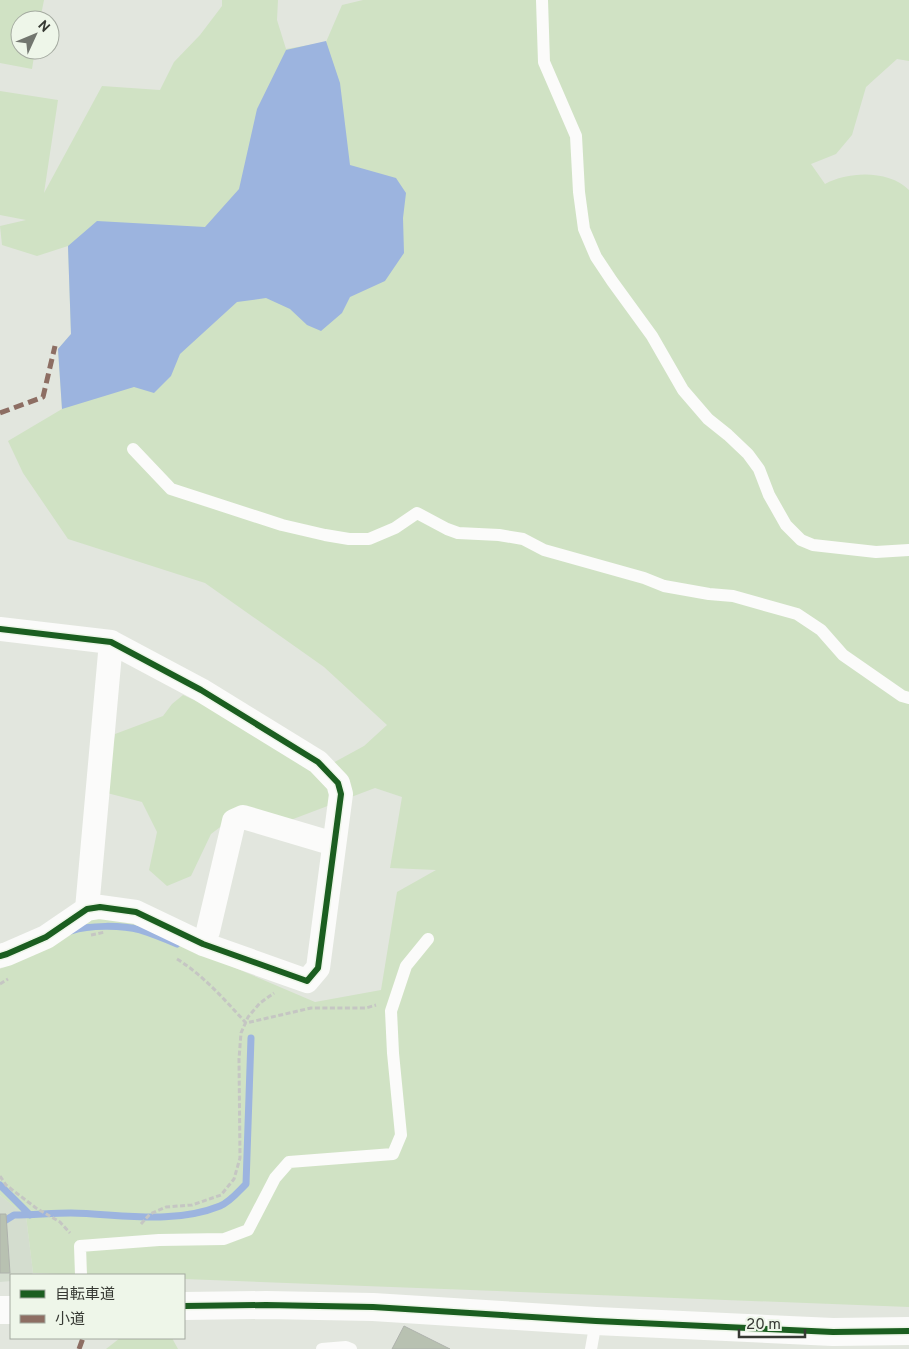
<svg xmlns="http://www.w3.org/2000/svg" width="909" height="1349" font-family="Overpass,'Noto Sans JP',sans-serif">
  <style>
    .built { fill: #d4ddcf }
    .green { fill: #d0e2c4 }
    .water { fill: #9cb4df }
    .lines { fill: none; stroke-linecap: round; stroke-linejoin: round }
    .stream { stroke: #9cb4df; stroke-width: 7 }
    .building { fill: #b8c1b1; stroke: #aeb2ac }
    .path { stroke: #c5c6c3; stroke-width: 3; stroke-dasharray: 5 2.5; stroke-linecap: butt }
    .lane { stroke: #fbfbfa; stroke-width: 12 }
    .street { stroke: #fbfbfa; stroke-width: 24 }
    .secondary { stroke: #fbfbfa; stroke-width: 28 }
    .quiet { stroke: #8d6e63; stroke-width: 5; stroke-dasharray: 10 5; stroke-linecap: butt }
    .cycleway-casing { stroke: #eef6e9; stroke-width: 9 }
    .cycleway { stroke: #1b5e20; stroke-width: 6 }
  </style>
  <rect width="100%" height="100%" fill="#e2e6de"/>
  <path class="built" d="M0,1195L26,1216L33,1273L30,1275H11V1281L0,1282Z"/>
  <path class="green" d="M0,0H44L40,20H20V50H35L32,69L0,63Z
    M222,0H278L277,20L286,49L326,42L342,5L363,0H909V61L897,59L866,87L852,135L836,154L811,164L825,184C849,171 889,170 909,190V1307L184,1279V1275H85L33,1273L26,1216L0,1195V969L37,949L84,915L137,923L186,947L315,1002L381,990L397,892L436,870L390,868L402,797L375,788L288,821L240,812L211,834L191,876L167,886L149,870L157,832L142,802L107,793L110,758L115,734L163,716L172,704L183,695L216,710L320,770L364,746L387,725L324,667L205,583L68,539L23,473L8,441L62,409L58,349L71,334L68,246L37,256L2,245L0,226L26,220L0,215V91L58,100L44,193L102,86L160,90L174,62L200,35L222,6Z
    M120,1338H172L178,1349H106Z"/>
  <path class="water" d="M326,41L340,83L350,165L396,178L406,193L403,218L404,253L385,281L350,297L342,313L321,331L307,325L290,309L266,298L237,302L180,354L171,376L154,393L134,387L62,409L58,349L71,334L68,246L97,221L205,227L239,189L257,109L286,50Z"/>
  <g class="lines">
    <path class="stream" d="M71,931C89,925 122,925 140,930C153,934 165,939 177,944
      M0,1185L30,1215
      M0,1220H6L14,1215C33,1215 52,1213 71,1213C120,1214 173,1225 220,1206C230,1202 238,1192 246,1184L251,1038"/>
  </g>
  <path class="building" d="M0,1214H6L10,1273H0Z
    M404,1326L450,1349H392Z"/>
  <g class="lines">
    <path class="path" d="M91,935L105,932
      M177,959C204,976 224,999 246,1023L311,1008H366L376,1005
      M0,984L8,979
      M0,1176L6,1185L36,1208L60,1222L70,1233
      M141,1224L150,1214L166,1207L192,1205L221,1195L234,1179L240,1158L239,1059L241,1033L248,1017L260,1003L274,993"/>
    <path class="lane" d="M542,0L544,62L576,136L579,192L584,229L596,257L612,281L652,336L683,390L708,419L728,435L748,454L759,469L769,495L786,525L801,540L813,545L876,552L909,550
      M133,449L171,489L282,525L325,535L349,539H369L395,528L417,513L447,529L458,533L499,535L523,539L544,550L644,578L664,586L709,594L733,596L797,614L821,630L843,655L902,696L909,698
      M81,1275L80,1246L159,1240L224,1239L248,1230L275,1178L289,1162L393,1154L401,1135L393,1053L391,1011L406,966L428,939
      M322,1349L346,1347L351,1349
      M591,1349L596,1321"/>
    <path class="street" d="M0,629L111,642L201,690L318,762L338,783L341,794L318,968L307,981L203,944L136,912L100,907L87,909L46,937L7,954L0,956
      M87,909L111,642
      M203,944L208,931L234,821L243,817L334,844"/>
    <path class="secondary" d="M184,1306L266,1305L373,1307L596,1321L833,1332L909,1331
      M0,1310H11"/>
    <path class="quiet" d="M0,413L43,397L55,346
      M79,1349L83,1338"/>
    <defs>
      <path id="cycleway" d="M0,629L111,642L201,690L318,762L338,783L341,794L318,968L307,981L203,944L136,912L100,907L87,909L46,937L7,954L0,956
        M184,1306L266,1305L373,1307L596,1321L833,1332L909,1331"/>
    </defs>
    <use href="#cycleway" class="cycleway-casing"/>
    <use href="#cycleway" class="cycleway"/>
  </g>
  <rect x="10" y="1274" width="175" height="65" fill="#eef6e9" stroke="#a4aaa0"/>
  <rect x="20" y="1290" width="25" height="8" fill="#1b5e20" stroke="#a4aaa0"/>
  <text x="55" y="1299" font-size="15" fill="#363933">自転車道</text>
  <rect x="20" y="1315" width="25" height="8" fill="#8d6e63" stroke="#a4aaa0"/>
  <text x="55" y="1324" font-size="15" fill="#363933">小道</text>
  <g transform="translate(35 35) rotate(46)"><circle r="24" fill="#eef6e9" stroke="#a4aaa0"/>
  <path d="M0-4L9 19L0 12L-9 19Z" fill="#72766f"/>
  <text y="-8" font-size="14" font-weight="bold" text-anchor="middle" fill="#363933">N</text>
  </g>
  <path d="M739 1329v8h66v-8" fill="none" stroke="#363933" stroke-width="2.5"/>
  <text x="746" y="1329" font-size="15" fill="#363933" stroke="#eef6e9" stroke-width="4" paint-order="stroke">20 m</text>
</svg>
